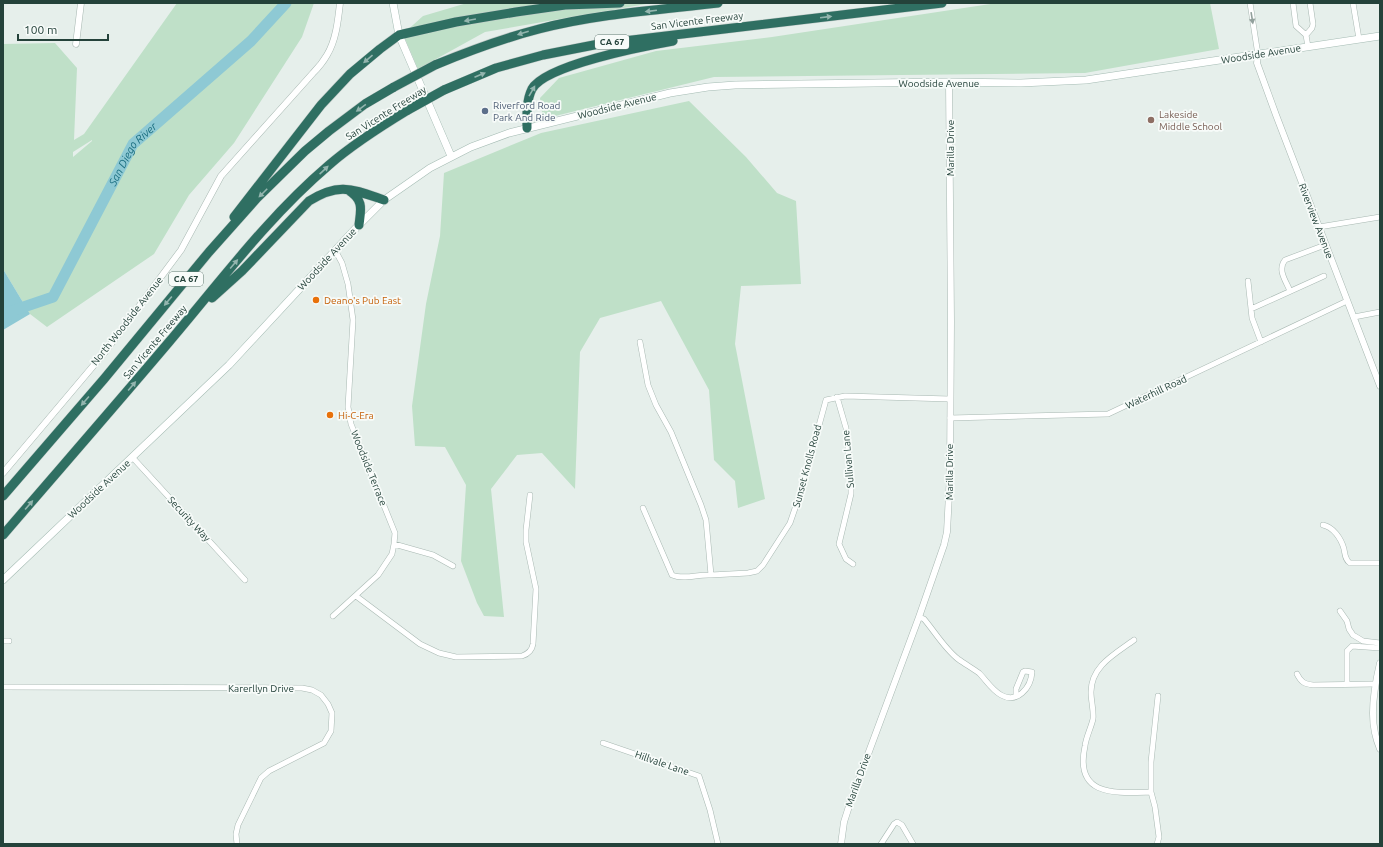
<svg xmlns="http://www.w3.org/2000/svg" width="1383" height="847" font-family="Ubuntu,sans-serif">
  <style>
    .green { fill: #bfe0c8; fill-rule: evenodd }
    .water { fill: #8ec9d4 }
    .lines { fill: none; stroke-linecap: round; stroke-linejoin: round }
    .river { stroke: #8ec9d4; stroke-width: 11 }
    .minor-casing { stroke: #a8b8b2; stroke-width: 6 }
    .tertiary-casing { stroke: #a8b8b2; stroke-width: 7 }
    .secondary-casing { stroke: #a4bbb3; stroke-width: 8 }
    .motorway-casing { stroke: #c2cac8; stroke-width: 10 }
    .minor { stroke: #fff; stroke-width: 5 }
    .tertiary { stroke: #fff; stroke-width: 6 }
    .secondary { stroke: #fff; stroke-width: 7 }
    .motorway { stroke: #2f6f62; stroke-width: 9 }
    .motorway-bridge-casing { stroke: #c2cac8; stroke-width: 10; stroke-linecap: butt }
    .motorway-bridge { stroke: #2f6f62; stroke-width: 9 }
    .oneway { fill: #93b5ae }
    .oneway2 { fill: #92a09c }
    .service-dot { fill: #5c6f8a; stroke: #f7fbf9; stroke-width: 1.5 }
    .education-dot { fill: #8d6e63; stroke: #f7fbf9; stroke-width: 1.5 }
    .food-dot { fill: #e8710a; stroke: #f7fbf9; stroke-width: 1.5 }
    .labels { text-anchor: middle; dominant-baseline: central; stroke-width: 3.5; stroke-linejoin: round; paint-order: stroke }
    .shield { fill: #f7fbf9; stroke: #637a73; stroke-width: 1 }
    .shield-label { font-size: 9px; font-weight: bold; fill: #24423a }
    .street-label { font-size: 10px; fill: #24423a; stroke: #f7fbf9 }
    .service-label { font-size: 10px; fill: #4e5e75; stroke: #f7fbf9; text-anchor: start }
    .education-label { font-size: 10px; fill: #785e54; stroke: #f7fbf9; text-anchor: start }
    .food-label { font-size: 10px; fill: #c56008; stroke: #f7fbf9; text-anchor: start }
    .water-label { font-size: 11px; font-style: italic; fill: #1c6f80; stroke: #f7fbf9 }
  </style>
  <rect width="100%" height="100%" fill="#e6efeb"/>
  <path class="green" d="M177,3H314L302,37L234,143L189,195L154,254L47,327L30,314L3,269V44L55,43L77,68L74,140L84,134ZM92,140V141L73,157V152Z
    M467,3H652L485,32L418,69L403,34L423,16Z
    M997,3H1210L1219,49L1085,73L714,77L543,119L540,98L559,78L656,51L772,37Z
    M689,101L746,157L777,193L796,201L801,284L741,286L735,344L765,499L738,508L735,481L714,460L709,390L661,301L600,318L580,352L575,489L542,453L517,455L491,489L504,617L484,616L477,603L461,561L466,485L445,447L415,446L412,406L426,304L440,236L444,173L541,133Z"/>
  <path class="water" d="M3,269L30,314L3,330Z"/>
  <g class="lines">
    <path class="river" id="s1" d="M3,314L53,297L133,144L251,41L286,3"/>
    <defs>
      <path id="minor" d="M1250,3L1258,55
        M1293,3L1296,26L1306,35L1312,28L1313,24L1310,3
        M1353,3L1359,39
        M1306,35L1308,47
        M1319,227L1380,217
        M1248,281L1252,318L1261,342
        M1290,291C1286,281 1277,270 1285,260L1325,245
        M1251,309L1324,276
        M1354,317L1380,312
        M640,342L648,385L656,405L671,432L701,505L706,520L711,575L748,573L757,571L763,565L790,523L801,491L826,400L845,396L950,399
        M837,397L846,428L851,478V494L839,544L846,559L853,564
        M950,418L1108,414L1347,301
        M133,458L245,580
        M643,508L672,575C684,580 698,574 711,575
        M1323,525C1333,527 1341,538 1344,549C1345,554 1345,560 1350,563H1380
        M394,544L433,555L453,566
        M356,596L420,644L439,653L456,657L522,656C528,654 532,651 533,644L536,589L526,542V530L530,495
        M1340,611L1347,621L1349,629L1353,635L1363,641L1380,643
        M333,616L378,575L392,554L394,544L395,533L351,424L348,407L353,320L348,284L342,263L335,250
        M919,617L924,619C935,632 945,649 958,659C965,664 972,668 979,673C986,680 992,690 1001,695C1017,704 1031,688 1032,672L1025,671L1023,672L1016,689V696
        M1134,640C1115,654 1091,666 1091,692C1091,701 1094,711 1093,719C1091,728 1086,737 1085,746C1074,797 1115,793 1151,792
        M3,641H9
        M1297,674C1301,682 1304,684 1313,685L1375,684
        M1347,684V651L1352,646L1380,648
        M3,687L302,688L312,690L321,695L328,704L332,713L331,731L324,743L269,771L261,778L238,825L236,834L237,844
        M603,743L699,776L710,810L718,844
        M881,844L894,824L897,822L902,825L913,844
        M1157,844L1159,837L1155,807L1151,792V762L1158,696"/>
      <path id="tertiary" d="M76,44L81,3
        M1258,55L1257,63L1276,115L1380,386
        M3,473L105,352L181,250L221,176L313,73C318,68 323,62 327,55C336,40 338,21 340,3
        M1380,663C1375,684 1370,712 1375,733C1376,738 1378,744 1380,749
        M841,844L844,822L851,800L919,617L944,545L947,532L950,475L951,321L949,82"/>
      <path id="secondary" d="M393,3L399,35L451,156
        M3,580L229,365L356,228L384,200L430,168L471,147L509,133L670,93L708,87L735,85L949,82L1021,83L1086,80L1380,36"/>
      <path id="motorway" d="M435,65C469,51 504,38 539,29C597,14 658,10 718,3
        M444,90L496,68L543,55L599,44L942,3
        M527,128C527,116 526,101 532,89C545,65 645,46 673,41
        M348,190C364,200 361,209 359,225
        M234,217L321,105L350,74L380,49L399,35L456,22L516,12L565,5L620,3
        M212,298L242,271L309,201C339,182 352,189 384,200
        M3,496L104,379L209,252L257,198L305,151L329,131L365,104L394,87
        M3,535C58,471 114,407 169,342C220,282 268,217 329,165C353,144 380,127 408,110"/>
    </defs>
    <use href="#minor" class="minor-casing"/>
    <use href="#tertiary" class="tertiary-casing"/>
    <use href="#secondary" class="secondary-casing"/>
    <use href="#motorway" class="motorway-casing"/>
    <use href="#minor" class="minor"/>
    <use href="#tertiary" class="tertiary"/>
    <use href="#secondary" class="secondary"/>
    <use href="#motorway" class="motorway"/>
    <defs>
      <path id="motorway-bridge" d="M394,87L435,65
        M408,110L444,90"/>
    </defs>
    <use href="#motorway-bridge" class="motorway-bridge-casing"/>
    <use href="#motorway-bridge" class="motorway-bridge"/>
  </g>
  <defs><path id="oneway-solid" d="M-6-.8H1V-3.2L6.5 0L1 3.2V.8H-6Z"/></defs>
  <g class="oneway">
    <use href="#oneway-solid" transform="translate(651 11) rotate(173)"/>
    <use href="#oneway-solid" transform="translate(826 17) rotate(-7)"/>
    <use href="#oneway-solid" transform="translate(470 20) rotate(170)"/>
    <use href="#oneway-solid" transform="translate(523 33) rotate(163)"/>
    <use href="#oneway-solid" transform="translate(368 59) rotate(139)"/>
    <use href="#oneway-solid" transform="translate(480 75) rotate(-23)"/>
    <use href="#oneway-solid" transform="translate(532 91) rotate(-60)"/>
    <use href="#oneway-solid" transform="translate(361 108) rotate(144)"/>
    <use href="#oneway-solid" transform="translate(324 170) rotate(-43)"/>
    <use href="#oneway-solid" transform="translate(263 193) rotate(135)"/>
    <use href="#oneway-solid" transform="translate(234 264) rotate(-50)"/>
    <use href="#oneway-solid" transform="translate(168 301) rotate(130)"/>
    <use href="#oneway-solid" transform="translate(132 386) rotate(-50)"/>
    <use href="#oneway-solid" transform="translate(85 401) rotate(131)"/>
    <use href="#oneway-solid" transform="translate(29 505) rotate(-49)"/>
  </g>
  <use class="oneway2" href="#oneway-solid" transform="translate(1252 18) rotate(81)"/>
  <circle class="service-dot" cx="485" cy="111" r="4"/>
  <circle class="education-dot" cx="1151" cy="120" r="4"/>
  <g class="food-dot">
    <circle cx="316" cy="300" r="4"/>
    <circle cx="330" cy="415" r="4"/>
  </g>
  <g class="labels">
    <g class="shield">
      <rect x="595" y="35" width="34" height="14" rx="3"/>
      <rect x="169" y="272" width="34" height="14" rx="3"/>
    </g>
    <g class="shield-label">
      <text x="612" y="42">CA 67</text>
      <text x="186" y="279">CA 67</text>
    </g>
    <g class="street-label">
      <text transform="translate(697 21) rotate(-7)">San Vicente Freeway</text>
      <text transform="translate(1261 54) rotate(-9)">Woodside Avenue</text>
      <text x="939" y="83">Woodside Avenue</text>
      <text transform="translate(617 106) rotate(-14)">Woodside Avenue</text>
      <text transform="translate(386 113) rotate(-32)">San Vicente Freeway</text>
      <text transform="translate(950 148) rotate(-90)">Marilla Drive</text>
      <text transform="translate(1316 221) rotate(69)">Riverview Avenue</text>
      <text transform="translate(327 259) rotate(-47)">Woodside Avenue</text>
      <text transform="translate(127 321) rotate(-52)">North Woodside Avenue</text>
      <text transform="translate(155 342) rotate(-50)">San Vicente Freeway</text>
      <text transform="translate(1156 392) rotate(-25)">Waterhill Road</text>
      <text transform="translate(848 459) rotate(-95)">Sullivan Lane</text>
      <text transform="translate(807 466) rotate(-75)">Sunset Knolls Road</text>
      <text transform="translate(369 468) rotate(68)">Woodside Terrace</text>
      <text transform="translate(949 472) rotate(-90)">Marilla Drive</text>
      <text transform="translate(99 489) rotate(-43)">Woodside Avenue</text>
      <text transform="translate(189 519) rotate(47)">Security Way</text>
      <text x="261" y="688">Karerllyn Drive</text>
      <text transform="translate(662 763) rotate(19)">Hillvale Lane</text>
      <text transform="translate(858 780) rotate(-70)">Marilla Drive</text>
    </g>
    <g class="service-label">
      <text x="493" y="105">Riverford Road<tspan x="493" dy="12">Park And Ride</tspan></text>
    </g>
    <g class="education-label">
      <text x="1159" y="114">Lakeside<tspan x="1159" dy="12">Middle School</tspan></text>
    </g>
    <g class="food-label">
      <text x="324" y="300">Deano's Pub East</text>
      <text x="338" y="415">Hi-C-Era</text>
    </g>
    <g class="water-label">
      <text stroke="none"><textPath href="#s1" startOffset="217">San Diego River</textPath></text>
    </g>
  </g>
  <rect width="1383" height="847" fill="none" stroke="#24423a" stroke-width="8"/>
  <path d="M18 34v6h90v-6" fill="none" stroke="#24423a" stroke-width="2"/>
  <text x="24" y="34" font-size="12" fill="#24423a" stroke="#f7fbf9" stroke-width="3" paint-order="stroke">100 m</text>
</svg>
